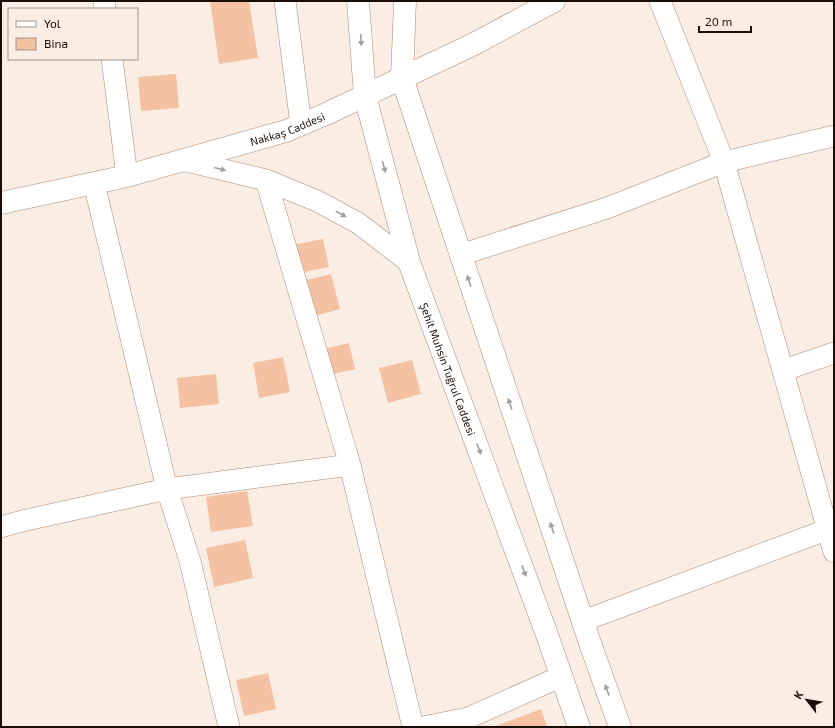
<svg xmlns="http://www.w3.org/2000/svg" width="835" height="728" font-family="'Exo 2',sans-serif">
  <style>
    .building { fill: #f4c2a3 }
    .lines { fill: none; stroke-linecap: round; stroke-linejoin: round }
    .street-casing { stroke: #a98a78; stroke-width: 22 }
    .secondary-casing { stroke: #a98a78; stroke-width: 23 }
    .street { stroke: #fff; stroke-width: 21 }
    .secondary { stroke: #fff; stroke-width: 22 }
    .oneway { fill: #a39f9c }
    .labels { text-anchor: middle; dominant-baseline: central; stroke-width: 3; stroke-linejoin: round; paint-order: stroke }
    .street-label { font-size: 11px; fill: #190e07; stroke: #faede4 }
  </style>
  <rect width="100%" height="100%" fill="#faede4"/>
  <path class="building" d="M210,1H249L258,58L219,64Z
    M176,74L179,108L141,111L138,77Z
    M323,239L329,267L299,273L293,245Z
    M331,274L340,309L315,316L306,280Z
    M349,343L355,369L329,375L323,349Z
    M283,357L290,392L259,398L253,363Z
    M412,360L421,394L388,403L379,368Z
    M216,374L219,404L180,408L177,378Z
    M247,491L253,526L211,532L206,497Z
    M245,540L253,578L214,587L206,548Z
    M268,673L276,709L244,716L236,680Z
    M541,709L547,727H493Z"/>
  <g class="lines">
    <defs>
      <path id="street" d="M104,1L105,9
        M285,1L301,125
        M660,1L724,162L834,552
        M112,59L127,176
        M182,160L266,180L317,201L358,223L409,262
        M266,180L350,465L413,727
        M94,183L167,489L190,561L229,727
        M460,255L607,208L724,162L834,136
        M784,370L834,353
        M1,527L22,521L167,489L350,465
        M583,621L834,527
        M423,727L468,718L562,676"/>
      <g id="secondary">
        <path id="s1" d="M358,1L365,96L409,262L546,632L579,727"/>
        <path d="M405,1L402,78L590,643L620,727"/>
        <path id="s2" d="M1,203L127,176L286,131L326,114L474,44L554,1"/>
      </g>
    </defs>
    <use href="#street" class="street-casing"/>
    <use href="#secondary" class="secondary-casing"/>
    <use href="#street" class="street"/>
    <use href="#secondary" class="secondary"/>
  </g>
  <defs><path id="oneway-solid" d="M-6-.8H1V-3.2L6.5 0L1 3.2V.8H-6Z"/></defs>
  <g class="oneway">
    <use href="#oneway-solid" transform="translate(361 40) rotate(86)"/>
    <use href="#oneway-solid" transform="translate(384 167) rotate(75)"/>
    <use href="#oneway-solid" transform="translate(220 169) rotate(14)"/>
    <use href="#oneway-solid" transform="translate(341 214) rotate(29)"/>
    <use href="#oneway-solid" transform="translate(469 281) rotate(-108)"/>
    <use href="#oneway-solid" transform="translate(510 404) rotate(-108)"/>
    <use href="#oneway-solid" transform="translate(479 449) rotate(70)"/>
    <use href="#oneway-solid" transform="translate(552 528) rotate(-108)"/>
    <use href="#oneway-solid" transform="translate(524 571) rotate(70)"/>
    <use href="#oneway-solid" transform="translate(607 690) rotate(-110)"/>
  </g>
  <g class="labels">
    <g class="street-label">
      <text stroke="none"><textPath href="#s2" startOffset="296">Nakkaş Caddesi</textPath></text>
      <text stroke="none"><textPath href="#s1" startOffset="381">Şehit Muhsin Tuğrul Caddesi</textPath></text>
    </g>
  </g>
  <rect width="835" height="728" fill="none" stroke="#190e07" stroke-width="4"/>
  <rect x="8" y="8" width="130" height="52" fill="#faede4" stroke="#a0948c"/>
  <rect x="16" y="21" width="20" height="6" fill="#ffffff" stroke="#a0948c"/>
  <text x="44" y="28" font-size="12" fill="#190e07">Yol</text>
  <rect x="16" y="38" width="20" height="12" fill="#f4c2a3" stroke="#a0948c"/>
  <text x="44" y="48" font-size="12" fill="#190e07">Bina</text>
  <g transform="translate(807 700) rotate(301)" stroke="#faede4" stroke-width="3" paint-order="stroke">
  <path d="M0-3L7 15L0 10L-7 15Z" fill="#190e07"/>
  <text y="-6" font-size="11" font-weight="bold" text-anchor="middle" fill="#190e07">K</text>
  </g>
  <path d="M699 26v6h52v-6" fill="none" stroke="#190e07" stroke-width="2"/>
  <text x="705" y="26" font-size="12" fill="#190e07" stroke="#faede4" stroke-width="3" paint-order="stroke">20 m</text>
</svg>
